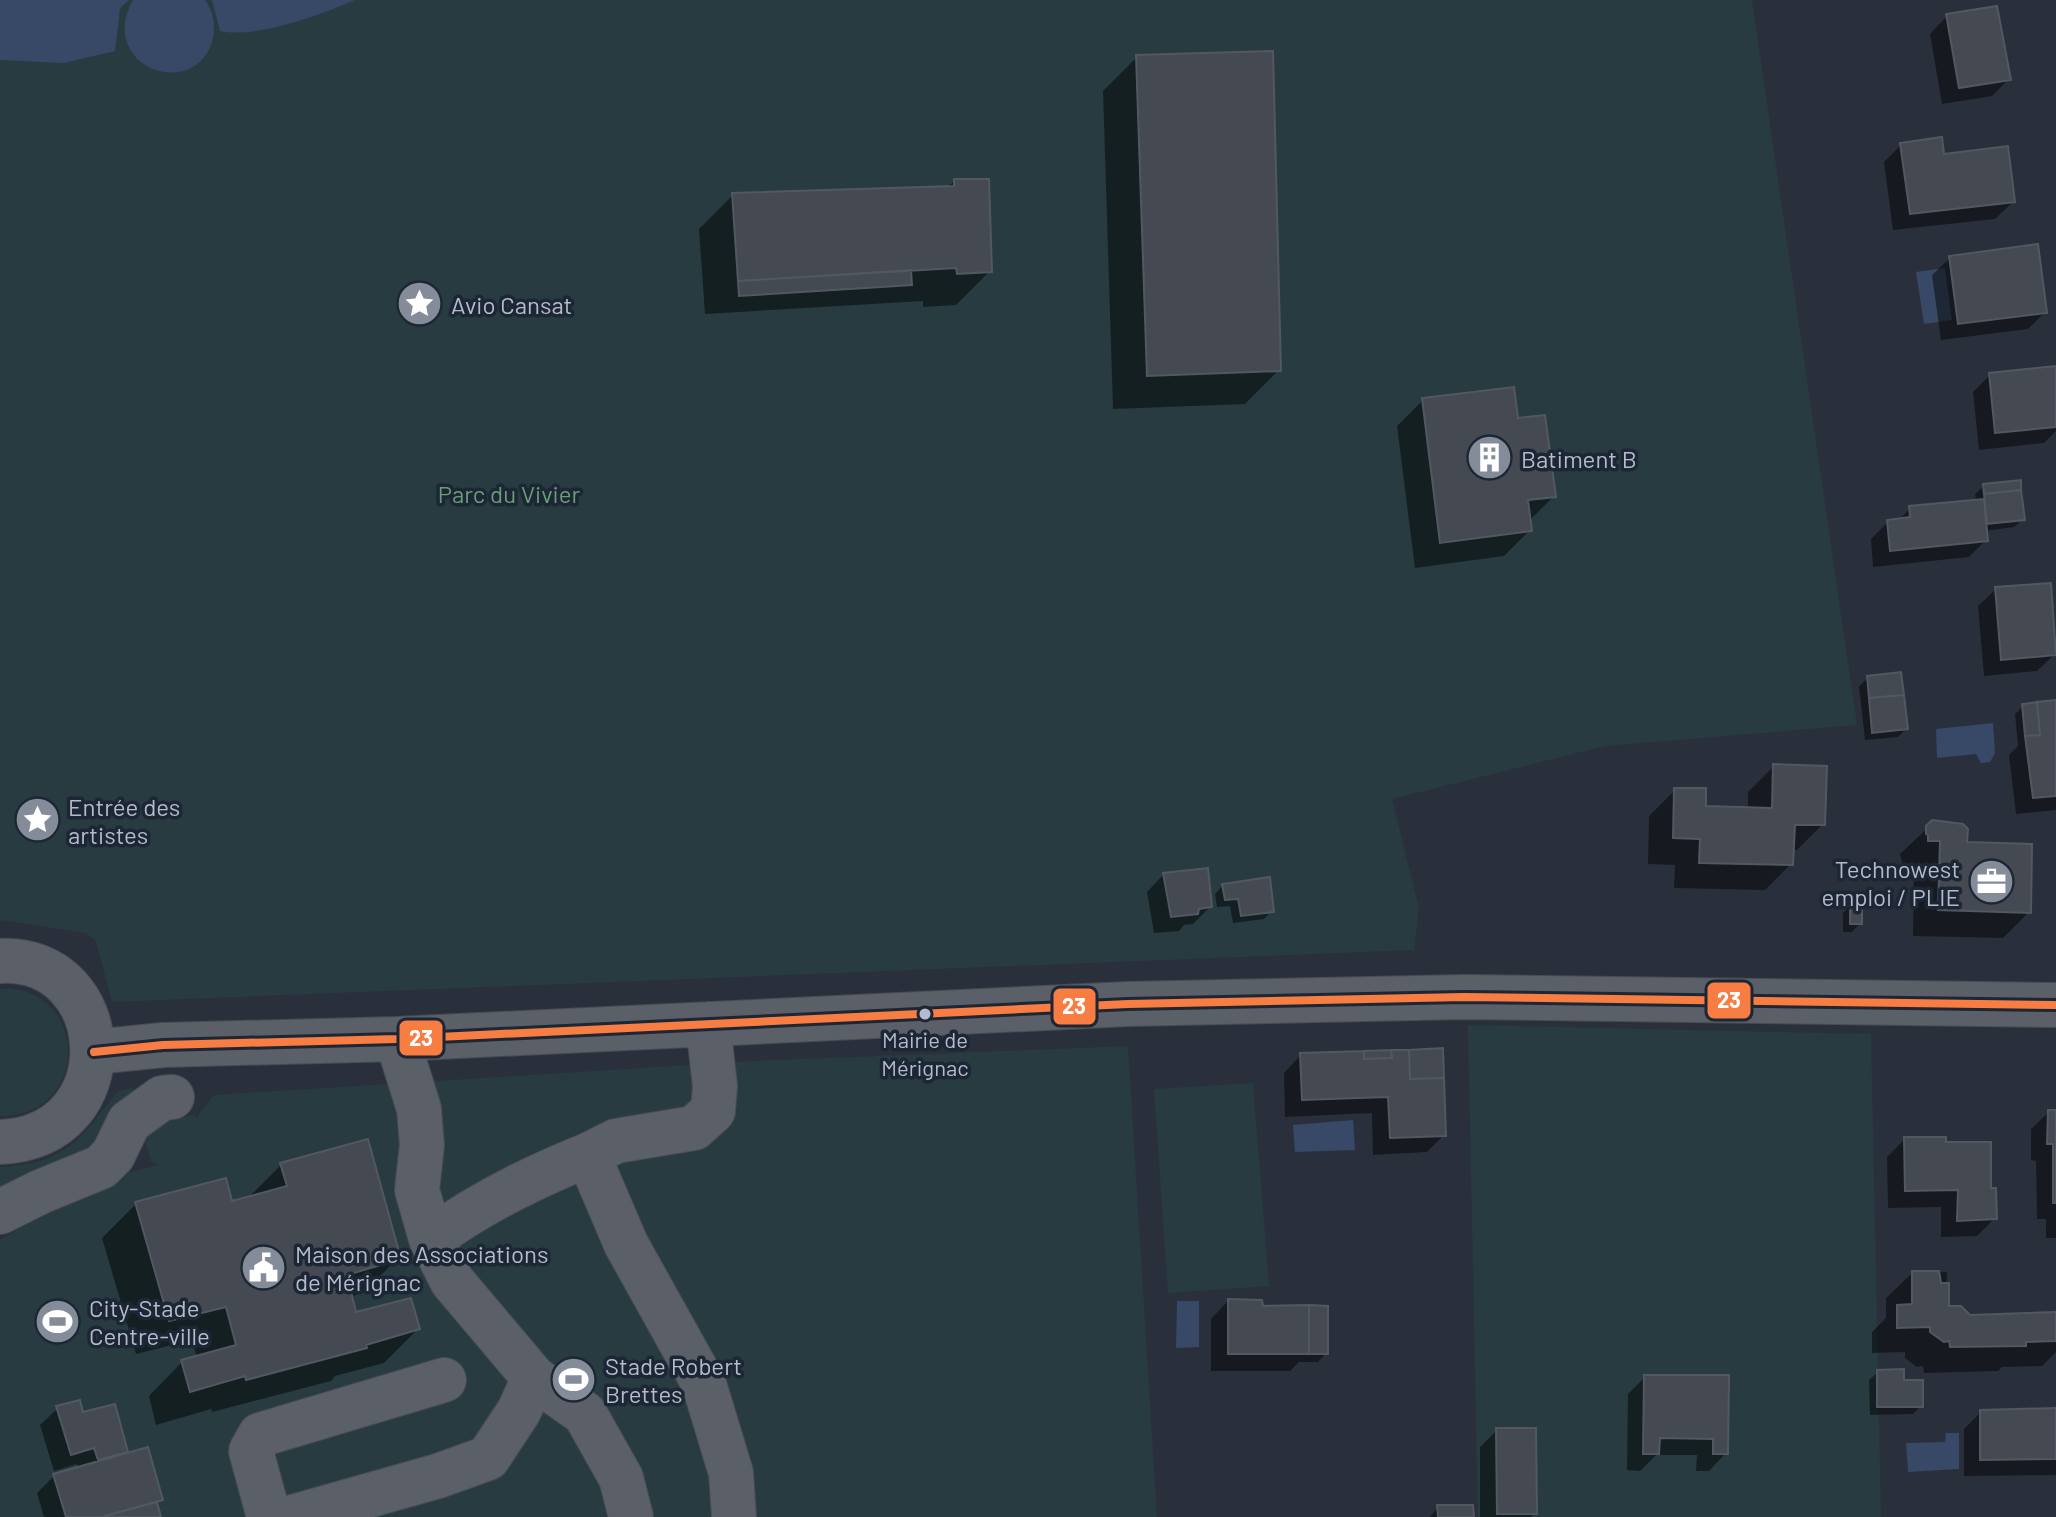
<svg xmlns="http://www.w3.org/2000/svg" width="2056" height="1517" font-family="Barlow,sans-serif">
  <style>
    .green { fill: #273b41 }
    .water { fill: #374966 }
    .shadow { fill: #0007 }
    .building { fill: #444952; stroke: #525861; stroke-width: 2 }
    .lines { fill: none; stroke-linecap: round; stroke-linejoin: round }
    .minor-casing { stroke: #474b53; stroke-width: 46 }
    .minor { stroke: #5b5f67; stroke-width: 44 }
    .bus-1-casing { stroke: #1d2635; stroke-width: 14 }
    .bus-1 { stroke: #f77d43; stroke-width: 8 }
    .bus-dot { fill: #b4bccb; stroke: #1d2635; stroke-width: 3 }
    .labels { text-anchor: middle; dominant-baseline: central; stroke-width: 7; stroke-linejoin: round; paint-order: stroke }
    .bus-label { font-size: 22px; fill: #b4bccb; stroke: #1d2635 }
    .poi-label { font-size: 24px; fill: #b4bccb; stroke: #1d2635; text-anchor: start }
    .park-label { font-size: 24px; fill: #6a9d79; stroke: #1d2635 }
    .line-badge { stroke: #1d2635; stroke-width: 3 }
    .badge-label { font-size: 22px; text-anchor: middle; font-weight: bold; fill: #fff }
  </style>
  <rect width="100%" height="100%" fill="#2a303b"/>
  <path class="green" d="M0,0H1752L1857,725L1605,746L1392,799L1419,908L1414,950L112,1002L96,941L86,933L0,920Z
    M0,989C88,983 93,1117 0,1116Z
    M1468,1025L1871,1034L1881,1517H1478Z
    M1128,1046L1157,1517H0V1240L92,1182L158,1165L151,1161L141,1128L154,1120L195,1115L197,1118L214,1095L752,1061Z
    M1253,1083L1269,1286L1168,1293L1154,1089Z
    M133,1088L138,1107L111,1144L0,1188V1167C66,1164 80,1139 118,1091Z"/>
  <path class="water" d="M0,0H129L120,8L115,51L64,63L0,60Z
    M133,0H205C214,13 216,27 212,42C193,102 96,66 133,0Z
    M212,0H355C320,15 256,39 220,31Z
    M1945,268L1952,320L1924,324L1916,272Z
    M1993,723L1995,753L1990,762L1981,763L1976,754L1937,758L1936,729Z
    M1353,1120L1355,1150L1295,1152L1293,1125Z
    M1177,1301H1199V1347L1176,1348Z
    M1946,1433H1959V1469L1908,1472L1906,1443L1945,1442Z"/>
  <path class="shadow" d="M1947,16L2009,79L1992,96L1942,104L1930,34Z
    M1137,57L1279,370L1245,404L1113,409L1103,91Z
    M1901,145L1942,156L2013,202L1995,219L1893,230L1884,162Z
    M954,181L990,271L956,305L923,307V301L705,314L699,229L733,195L947,188Z
    M1950,258L2045,312L2028,329L1941,340L1932,275Z
    M2056,373V431L2044,443L1979,450L1973,392L1990,375Z
    M1423,400L1516,421L1554,496L1529,521L1530,530L1504,556L1415,568L1397,426Z
    M1984,486L2023,519L2014,527L1985,531L1986,540L1969,557L1873,567L1871,539L1888,522L1898,521L1910,508L1976,501L1975,494Z
    M1996,589L2055,654L2037,671L1984,676L1978,606Z
    M1868,678L1906,729L1898,737L1865,740L1859,686Z
    M2056,702V810L2016,814L2009,755L2018,746L2015,714L2023,706Z
    M1774,766L1823,824L1797,850H1792L1791,864L1765,890L1674,888L1675,865L1648,864L1649,816L1675,790L1704,808L1748,809V792Z
    M1933,823L1965,844L2029,912L2003,938L1913,936L1914,867L1903,866L1900,854Z
    M1164,874L1210,907L1193,924L1184,925L1179,931L1154,933L1147,892Z
    M1223,885L1272,911L1264,919L1233,923L1230,906L1217,907L1215,894Z
    M1851,905L1860,923L1852,932H1843V913Z
    M1441,1050L1444,1135L1427,1152L1373,1155L1372,1113L1285,1117L1284,1073L1301,1055Z
    M2049,1112H2056V1238H2046V1219H2037L2036,1161L2031,1160V1129Z
    M1905,1139L1944,1144L1989,1190L1995,1218L1977,1236L1941,1237V1207L1888,1208L1887,1157Z
    M281,1165L398,1258L364,1292L350,1297L355,1314L418,1329L384,1363L335,1376L331,1381L212,1412L211,1409L156,1425L149,1396L182,1362L197,1358L192,1340L136,1354L102,1238L136,1204L230,1203L247,1199Z
    M1947,1272L1946,1308L1969,1317L2056,1314V1352L2042,1366L2002,1367L1998,1371L1924,1373L1923,1366L1917,1367L1905,1358V1352L1872,1353V1332L1886,1318V1298L1912,1273Z
    M1228,1301L1261,1308L1326,1353L1318,1362H1299L1290,1371H1211V1319Z
    M1878,1372L1921,1406L1913,1414L1870,1415L1869,1380Z
    M1645,1377H1727L1726,1453L1709,1471H1696L1697,1455H1656L1640,1471L1627,1470L1628,1394Z
    M114,1406L127,1455L161,1500L156,1504L159,1517H44L37,1493L54,1476L78,1468L77,1464L54,1471L40,1425L58,1408L82,1415Z
    M2056,1410V1475L1964,1476V1429L1981,1412Z
    M1497,1430L1535,1513L1531,1517H1480V1447Z
    M1438,1507L1472,1517H1430Z"/>
  <path class="building" d="M1997,6L2011,80L1959,88L1946,14Z
    M1273,51L1281,371L1147,376L1136,55Z
    M1942,137L1944,154L2008,146L2015,202L1910,214L1900,143Z
    M954,179H989L992,272L957,274L956,268L738,281L732,193L954,186Z
    M2038,244L2047,313L1958,324L1949,256Z
    M911,270L912,285L739,296L738,281Z
    M2056,366V427L1995,433L1989,373Z
    M1514,387L1518,418L1545,415L1556,497L1528,500L1532,531L1440,543L1422,398Z
    M2021,480V490L1984,494L1983,484Z
    M2021,490L2025,520L1987,524L1984,494Z
    M1984,499L1988,541L1890,551L1887,520L1910,517L1909,506Z
    M2051,583L2056,655L2001,660L1995,587Z
    M1901,672L1904,695L1869,698L1867,676Z
    M1904,695L1908,729L1872,733L1869,698Z
    M2056,700V796L2033,798L2025,736L2040,735L2037,702Z
    M2037,702L2040,735L2025,736L2022,704Z
    M1773,764L1827,766L1825,825H1795L1793,865L1699,863L1700,839L1673,838L1674,788H1706V806L1772,808Z
    M1932,820L1963,824L1968,829L1967,842L2032,844L2031,913L1938,910L1940,841H1928V835L1926,834V826Z
    M1208,868L1212,907L1199,909L1198,914L1171,917L1163,873Z
    M1270,877L1274,912L1241,916L1238,899L1225,900L1222,884Z
    M1850,903H1862V924H1850Z
    M1443,1048L1444,1078L1410,1079L1409,1050Z
    M1391,1050H1409L1410,1079L1444,1078L1446,1136L1390,1138L1388,1097L1302,1100L1300,1053L1364,1051V1059L1392,1058Z
    M1391,1050L1392,1058L1364,1059V1051Z
    M2048,1110H2056V1203H2053V1144H2047Z
    M1904,1137H1946V1142H1991V1188H1996L1997,1219L1957,1221L1958,1190L1905,1191Z
    M368,1139L401,1259L347,1275L356,1312L411,1298L420,1329L366,1345L367,1348L246,1380L245,1376L190,1392L181,1360L236,1345L226,1307L169,1321L135,1202L226,1178L232,1201L287,1186L280,1163Z
    M1912,1271H1939L1941,1283H1949V1306H1961L1970,1315L2056,1312V1341L2026,1342V1346L1950,1347L1949,1341L1944,1342L1930,1332V1327L1897,1328V1305L1912,1304Z
    M1228,1299L1262,1300L1263,1306L1309,1305V1354H1228Z
    M1309,1305L1328,1306V1354H1309Z
    M1904,1369V1380H1923V1407H1877V1370Z
    M1644,1375H1729L1728,1454H1713V1439L1660,1438L1659,1454H1643Z
    M80,1400L83,1412L115,1404L128,1452L98,1460L94,1448L71,1455L56,1406Z
    M2056,1408V1459L1980,1460V1410Z
    M1496,1428H1536L1537,1514H1497Z
    M148,1447L163,1500L101,1517H66L53,1474Z
    M157,1502L161,1517H101Z
    M1437,1505H1473L1474,1517H1438Z"/>
  <g class="lines">
    <defs>
      <path id="minor" d="M0,961C117,955 129,1137 0,1142
        M94,1052L163,1045L397,1039L1128,1004L1464,997L2056,1005
        M588,1155L616,1141L694,1128L713,1111L715,1086L708,1024
        M0,1212L40,1192L101,1167L113,1155L129,1122L162,1098L172,1097
        M431,1239C478,1204 533,1177 588,1155L626,1244L704,1384L731,1473L734,1517
        M534,1378L585,1414L621,1478L631,1517
        M269,1517L251,1451L260,1435L444,1380
        M293,1517L438,1476L488,1458L519,1411L534,1378L452,1281L431,1239L417,1190L422,1145L419,1109L397,1039"/>
    </defs>
    <use href="#minor" class="minor-casing"/>
    <use href="#minor" class="minor"/>
    <defs>
      <path id="bus-1" d="M94,1052L163,1045L397,1039L1128,1004L1464,997L2056,1005"/>
    </defs>
    <use href="#bus-1" class="bus-1-casing"/>
    <use href="#bus-1" class="bus-1"/>
  </g>
  <defs>
    <symbol id="sight-disc" viewBox="-11 -11 22 22"><circle r="9.5" fill="#848b99" stroke="#1d2635"/><path d="M0-6L1.8-2.2L6-1.7L2.9 1.2L3.7 5.4L0 3.3L-3.7 5.4L-2.9 1.2L-6-1.7L-1.8-2.2Z" fill="#fff"/></symbol>
    <symbol id="building-disc" viewBox="-11 -11 22 22"><circle r="9.5" fill="#848b99" stroke="#1d2635"/><path d="M-4-6H4V6H1V3H-1V6H-4ZM-2.5-4.3h1.7v1.8h-1.7ZM.8-4.3h1.7v1.8H.8ZM-2.5-1h1.7V.8h-1.7ZM.8-1h1.7V.8H.8Z" fill="#fff"/></symbol>
    <symbol id="office-disc" viewBox="-11 -11 22 22"><circle r="9.5" fill="#848b99" stroke="#1d2635"/><path d="M-6-3h4V-5.5h4V-3h4V5H-6ZM-1-4.5V-3h2v-1.5ZM-6 0V1H6V0Z" fill="#fff"/></symbol>
    <symbol id="civic-disc" viewBox="-11 -11 22 22"><circle r="9.5" fill="#848b99" stroke="#1d2635"/><path d="M-.6-6.5H3V-4.5H.6V-3L4-1V1h2V6H-6V1h2V-1L-.6-3ZM-1.2 2.5V6h2.4V2.5Z" fill="#fff"/></symbol>
    <symbol id="stadium-disc" viewBox="-11 -11 22 22"><circle r="9.5" fill="#848b99" stroke="#1d2635"/><path d="M0-5a6.5 5 0 1 0 0 10a6.5 5 0 1 0 0-10ZM-3.5-1.8h7v3.6h-7Z" fill="#fff"/></symbol>
  </defs>
  <g fill-rule="evenodd">
    <use href="#sight-disc" x="394" y="278" width="51" height="51"/>
    <use href="#building-disc" x="1464" y="432" width="51" height="51"/>
    <use href="#sight-disc" x="12" y="794" width="51" height="51"/>
    <use href="#office-disc" x="1966" y="856" width="51" height="51"/>
    <use href="#civic-disc" x="238" y="1242" width="51" height="51"/>
    <use href="#stadium-disc" x="32" y="1296" width="51" height="51"/>
    <use href="#stadium-disc" x="548" y="1354" width="51" height="51"/>
  </g>
  <circle class="bus-dot" cx="925" cy="1014" r="7"/>
  <g class="labels">
    <g class="bus-label">
      <text x="925" y="1039">Mairie de<tspan x="925" dy="28">Mérignac</tspan></text>
    </g>
    <g class="poi-label">
      <text x="451" y="304">Avio Cansat</text>
      <text x="1521" y="458">Batiment B</text>
      <text x="68" y="806">Entrée des<tspan x="68" dy="28">artistes</tspan></text>
      <text x="1960" y="868" text-anchor="end">Technowest<tspan x="1960" dy="28">emploi / PLIE</tspan></text>
      <text x="295" y="1253">Maison des Associations<tspan x="295" dy="28">de Mérignac</tspan></text>
      <text x="89" y="1307">City-Stade<tspan x="89" dy="28">Centre-ville</tspan></text>
      <text x="605" y="1365">Stade Robert<tspan x="605" dy="28">Brettes</tspan></text>
    </g>
    <g class="park-label">
      <text x="509" y="493">Parc du Vivier</text>
    </g>
  </g>
  <g class="line-badge">
    <rect x="1706" y="981" width="46" height="39" rx="8" fill="#f77d43"/>
    <rect x="1052" y="987" width="45" height="39" rx="8" fill="#f77d43"/>
    <rect x="398" y="1019" width="46" height="38" rx="8" fill="#f77d43"/>
  </g>
  <g class="badge-label">
    <text x="1729" y="1008">23</text>
    <text x="1074" y="1014">23</text>
    <text x="421" y="1046">23</text>
  </g>
</svg>
